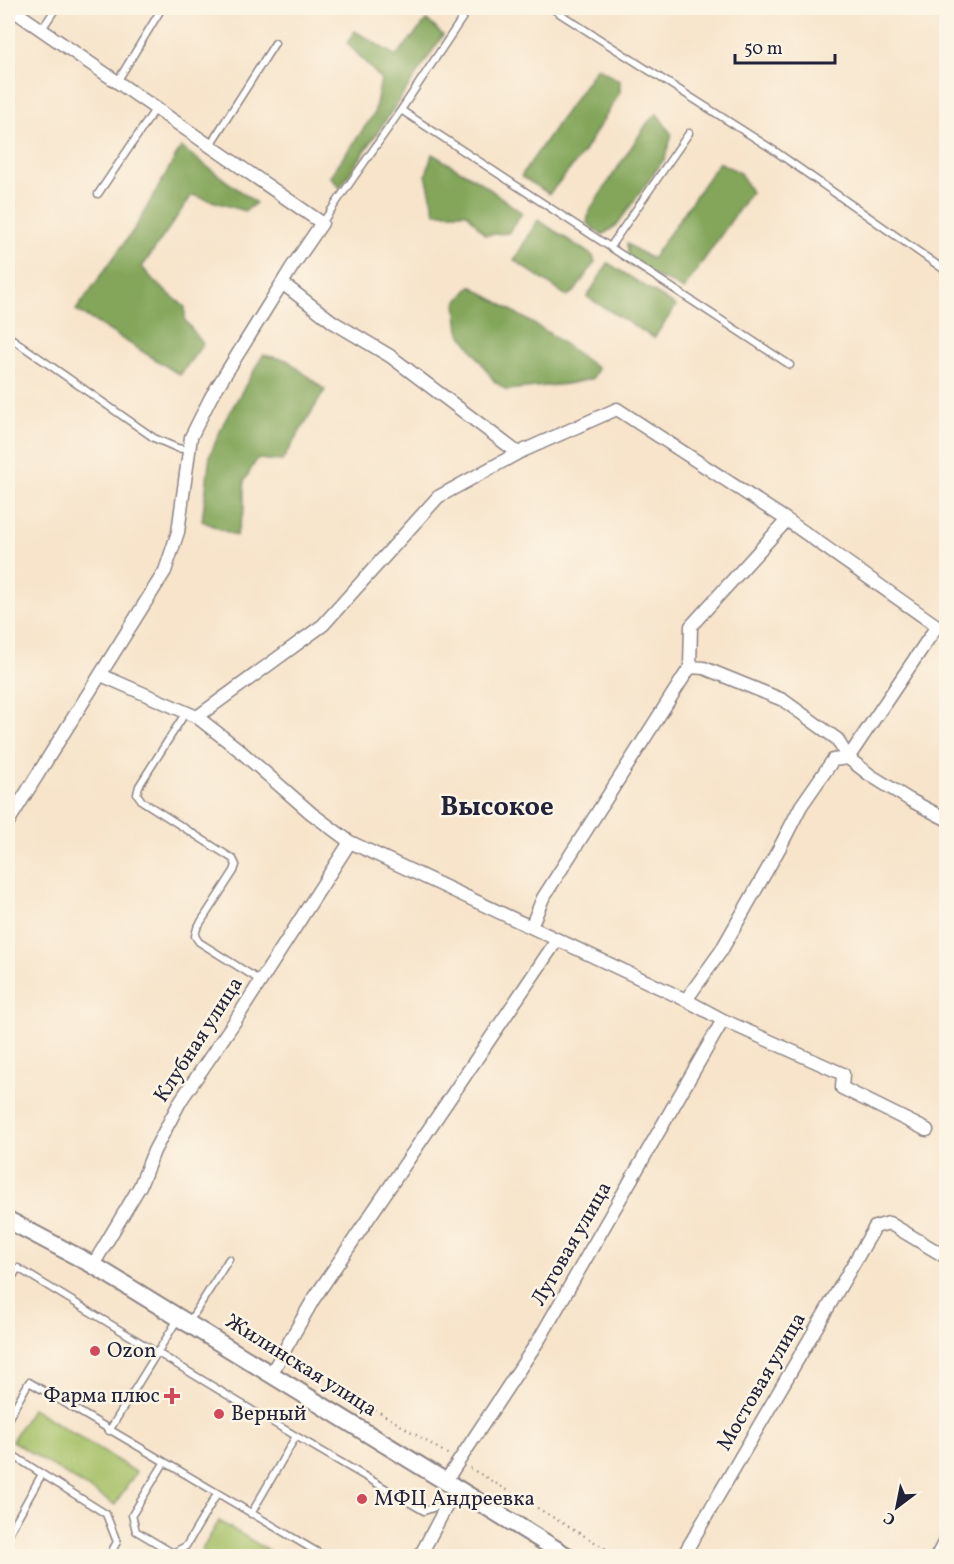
<svg xmlns="http://www.w3.org/2000/svg" width="954" height="1564" font-family="Vollkorn,serif">
  <style>
    .green { fill: #a4bf65; stroke: #637050; stroke-width: 1.5 }
    .forest { fill: #83a65a; stroke: #52644a; stroke-width: 1.5 }
    .lines { fill: none; stroke-linecap: round; stroke-linejoin: round }
    .lane-casing { stroke: #8c8383; stroke-width: 9 }
    .street-casing { stroke: #8c8383; stroke-width: 15 }
    .secondary-casing { stroke: #8c8383; stroke-width: 20 }
    .path { stroke: #8c8383; stroke-width: 2; stroke-dasharray: 1.5 4.5; stroke-linecap: butt }
    .lane { stroke: #fff; stroke-width: 6 }
    .street { stroke: #fff; stroke-width: 12 }
    .secondary { stroke: #fff; stroke-width: 16 }
    .poi-dot { fill: #d1495b; stroke: #fcf5e5; stroke-width: 2 }
    .labels { text-anchor: middle; dominant-baseline: central; stroke-width: 5; stroke-linejoin: round; paint-order: stroke }
    .street-label { font-size: 21px; fill: #22223b; stroke: #fcf5e5 }
    .poi-label { font-size: 21px; fill: #22223b; stroke: #fcf5e5; text-anchor: start }
    .district-label { font-size: 27px; font-weight: bold; fill: #22223b; stroke: #fcf5e5 }
  </style>
  <rect width="100%" height="100%" fill="#fcf5e5"/>
  <filter id="ink" filterUnits="userSpaceOnUse"><feTurbulence type="fractalNoise" baseFrequency=".0167" numOctaves="2"/><feDisplacementMap in="SourceGraphic" scale="12" xChannelSelector="R" yChannelSelector="G"/><feConvolveMatrix kernelMatrix="1 2 1 2 8 2 1 2 1" color-interpolation-filters="sRGB"/></filter>
  <filter id="wash" filterUnits="userSpaceOnUse"><feTurbulence type="fractalNoise" baseFrequency=".008" numOctaves="4" result="noise"/><feDisplacementMap in="SourceGraphic" scale="24" xChannelSelector="R" yChannelSelector="G"/><feGaussianBlur stdDeviation="1.35" result="paint"/><feColorMatrix in="noise" values="0 0 0 0 0 0 0 0 0 0 0 0 0 0 0 0 0 1.4 0 .05"/><feComposite in="paint" operator="in"/></filter>
  <g filter="url(#wash)">
    <rect width="100%" height="100%" fill="#f7e4cb"/>
    <path class="green" d="M32,1408L136,1472L115,1505L12,1441Z
      M219,1521L278,1556H211L201,1551Z"/>
    <path class="forest" d="M427,20L443,35L340,188L330,176L374,114L381,79L347,43L355,31L396,56Z
      M597,67L620,81V92L582,155L549,194L521,176Z
      M657,114L672,135L665,158L616,226L602,235L587,223L589,211L648,122Z
      M181,147L256,203L245,211L192,195L142,267L155,282L185,307V320L203,344L180,375L76,310L135,228Z
      M432,154L480,182L522,213L508,233L485,235L467,213H435L426,175Z
      M719,162L740,173L751,192L683,290L672,283L630,266L627,244L652,259Z
      M538,220L593,256L595,262L575,291L567,296L514,260Z
      M608,263L676,306L654,338L587,297Z
      M471,286L549,333L598,369L592,379L567,384L506,390L494,381L459,331L456,303Z
      M263,355L287,360L325,390L282,461L257,459L244,481V511L236,536L202,521L210,455L224,422Z"/>
  </g>
  <g filter="url(#ink)">
    <g class="lines">
      <defs>
        <path id="lane" d="M551,8L772,149L946,271
          M42,29L56,8
          M117,82L162,8
          M401,110L790,365
          M210,145L275,43
          M98,194L156,108
          M322,223L401,110L469,8
          M610,247L689,133
          M8,336L154,438L177,448L189,450
          M186,712L139,786L137,794L142,801L233,859L236,865L234,871L197,928L195,936L199,942L261,981
          M8,1284L18,1268L260,1415L424,1511L447,1503
          M189,1322L229,1259
          M8,1419L29,1382L324,1556
          M109,1431L178,1319
          M8,1452L42,1474
          M164,1463L132,1515L136,1531L173,1553L186,1546L217,1494
          M251,1514L296,1436
          M8,1535L42,1474L106,1514L117,1542L109,1556"/>
        <path id="street" d="M282,283L333,322L390,356L518,453
          M690,667L704,668L783,700L837,739L848,758L870,775L910,800L946,819
          M101,675L197,717L238,749L311,813L350,842L686,1000L721,951L780,847L801,806L833,760L848,758L937,626L787,520L617,409L518,453L438,497L323,625L197,717
          M8,822L165,571L178,532L191,437L211,397L292,267L322,223L10,8
          M531,927L543,898L690,667L691,626L787,520
          M686,1000L723,1020L843,1074L842,1088L927,1130
          M93,1265L140,1186L154,1151L181,1100L235,1021L350,842
          M271,1374L313,1300L557,940
          M445,1482L540,1338L723,1020
          M420,1556L448,1503L457,1489
          M683,1556L875,1227L889,1223L946,1257
          M937,1556L946,1539"/>
        <path id="secondary" d="M8,1220L93,1265L567,1556"/>
      </defs>
      <use href="#lane" class="lane-casing"/>
      <use href="#street" class="street-casing"/>
      <use href="#secondary" class="secondary-casing"/>
      <path class="path" d="M8,1251L14,1261
        M293,1359L449,1455
        M470,1468L618,1556"/>
      <use href="#lane" class="lane"/>
      <use href="#street" class="street"/>
      <use href="#secondary" class="secondary"/>
    </g>
  </g>
  <g class="poi-dot">
    <circle cx="95" cy="1351" r="6"/>
    <path d="M169 1387h6v6h6v6h-6v6h-6v-6h-6v-6h6z"/>
    <circle cx="219" cy="1414" r="6"/>
    <circle cx="362" cy="1499" r="6"/>
  </g>
  <g class="labels">
    <g class="street-label">
      <text transform="translate(199 1040) rotate(-57)">Клубная улица</text>
      <text transform="translate(572 1244) rotate(-60)">Луговая улица</text>
      <text transform="translate(301 1366) rotate(32)">Жилинская улица</text>
      <text transform="translate(762 1382) rotate(-60)">Мостовая улица</text>
    </g>
    <g class="poi-label">
      <text x="107" y="1351">Ozon</text>
      <text x="160" y="1396" text-anchor="end">Фарма плюс</text>
      <text x="231" y="1414">Верный</text>
      <text x="374" y="1499">МФЦ Андреевка</text>
    </g>
    <g class="district-label">
      <text x="497" y="808">Высокое</text>
    </g>
  </g>
  <rect width="954" height="1564" fill="none" stroke="#fcf5e5" stroke-width="30"/>
  <g transform="translate(897 1507) rotate(212)" stroke="#fcf5e5" stroke-width="4.5" paint-order="stroke">
  <path d="M0-4.5L10 22L0 15L-10 22Z" fill="#22223b"/>
  <text y="-9" font-size="16" font-weight="bold" text-anchor="middle" fill="#22223b">С</text>
  </g>
  <path d="M735 54v9h100v-9" fill="none" stroke="#22223b" stroke-width="3"/>
  <text x="744" y="54" font-size="18" fill="#22223b" stroke="#fcf5e5" stroke-width="4.5" paint-order="stroke">50 m</text>
</svg>
